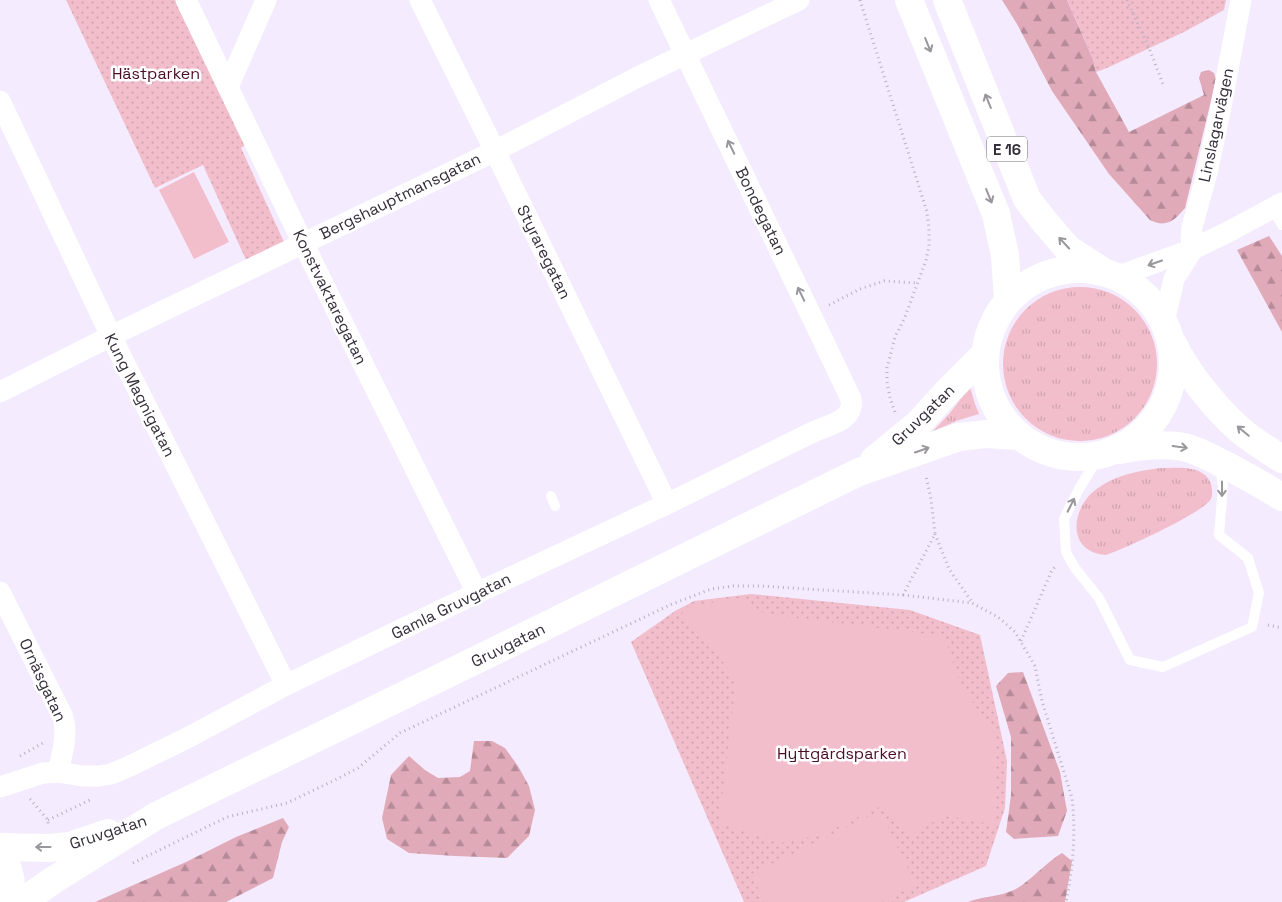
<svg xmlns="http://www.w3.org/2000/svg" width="1282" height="902" font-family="'Space Grotesk',sans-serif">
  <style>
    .grass { fill: url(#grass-tufts) }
    .forest { fill: url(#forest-firs) }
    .park { fill: url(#park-dots) }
    .pitch { fill: #f2becc }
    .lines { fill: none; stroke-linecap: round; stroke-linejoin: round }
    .path { stroke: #b8b1c2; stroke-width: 3; stroke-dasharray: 1 4; stroke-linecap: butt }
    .service { stroke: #fff; stroke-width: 10 }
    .minor { stroke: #fff; stroke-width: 21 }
    .secondary { stroke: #fff; stroke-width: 28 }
    .trunk { stroke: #fff; stroke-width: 28 }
    .oneway { stroke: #99969c }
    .labels { text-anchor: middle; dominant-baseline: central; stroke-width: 5; stroke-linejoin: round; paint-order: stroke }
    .shield { fill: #fff; stroke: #706d75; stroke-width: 1 }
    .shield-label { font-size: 15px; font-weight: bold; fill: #332e3a }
    .park-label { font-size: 16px; fill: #4c0d27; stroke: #fff }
    .street-label { font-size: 16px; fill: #332e3a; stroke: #fff }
  </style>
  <defs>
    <pattern id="grass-tufts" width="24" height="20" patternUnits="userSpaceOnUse" patternTransform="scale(1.25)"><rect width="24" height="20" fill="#f2becc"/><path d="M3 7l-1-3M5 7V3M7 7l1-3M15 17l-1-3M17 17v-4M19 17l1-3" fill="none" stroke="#d0a4b0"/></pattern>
    <pattern id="forest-firs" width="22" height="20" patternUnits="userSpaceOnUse" patternTransform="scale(1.25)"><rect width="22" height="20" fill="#e0aab9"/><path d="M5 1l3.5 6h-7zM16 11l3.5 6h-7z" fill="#b68b97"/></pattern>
    <pattern id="park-dots" width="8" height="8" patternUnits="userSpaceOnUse" patternTransform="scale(1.25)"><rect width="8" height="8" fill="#f2becc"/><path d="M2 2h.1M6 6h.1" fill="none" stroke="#d0a4b0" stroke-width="1.8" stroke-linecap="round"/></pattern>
  </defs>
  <rect width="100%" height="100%" fill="#f4ebfe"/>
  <path class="grass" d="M1003 364a77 77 0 1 1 154 0a77 77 0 1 1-154 0Z
    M970,387L975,404L979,414L959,420L933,431L949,414Z
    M1160,468C1177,468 1204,464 1211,484C1212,489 1213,495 1211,499C1203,513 1124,549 1106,555C1065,552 1071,506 1098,488C1116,475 1138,471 1160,468Z"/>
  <path class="forest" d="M1002,0H1067L1093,59L1096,72L1129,132L1204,95L1199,78L1201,72L1209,70L1214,73L1216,80L1185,208C1174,221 1166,228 1150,220L1109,174L1052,91L1017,24Z
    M1269,236L1282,256V332L1237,250Z
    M1023,672L1060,772L1067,811L1058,836L1014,839L1006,832L1011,795V737L996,686L1008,673Z
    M474,741H492L505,748L518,766L529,786L535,810L529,836L507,858L455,856L409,853L387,839L382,818L391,775L409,756L425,770L438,778L460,777L470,771Z
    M283,818L289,827L282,842L273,878L226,902H95L186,862L236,837Z
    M1062,853L1072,861L1065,902H968C983,896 1001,897 1016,889C1033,879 1045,863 1062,853Z"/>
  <path class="park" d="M66,0H177L245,145L241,148L284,242L246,260L203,165L155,188Z
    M1067,0H1226L1224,10L1186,31L1107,68L1096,72L1093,59Z
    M751,594L910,610L980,635L1007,761L1005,808L986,866L904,902H744L631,642L675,611L694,601Z"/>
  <path class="pitch" d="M194,172L229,242L194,259L159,190Z
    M738,598L766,614L944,636L961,686L996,736L994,825L944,815L909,837L881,806L821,835L781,843L719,823L736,682L715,650L683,619L682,608Z
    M880,811L916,885L881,902H765L751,874Z"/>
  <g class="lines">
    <path class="path" d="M860,0L927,212L929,229V246L926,260L905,317L895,337L887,368V382L890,398L895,412
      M1127,0L1149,48L1163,84
      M829,305L860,289L884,281L918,283
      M935,534L949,569L972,602
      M903,595L972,603L998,617L1015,632L1035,666L1042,701L1072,798C1076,833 1073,868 1066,902
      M1268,625L1282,628
      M1021,641L1052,570L1055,567
      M20,756L43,743
      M30,799L48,820V824
      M48,820L92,799
      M133,863L227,817L287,803L337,779L358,768L400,733L670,605L711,589L733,586H760L903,595L935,534L931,499L926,476"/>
    <path class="service" d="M1272,208L1282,225
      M1100,455L1080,487L1064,519L1066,552L1075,568L1099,598L1130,660L1163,667L1252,627L1259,593L1248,558L1219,535L1223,487L1220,465
      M551,496L555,506"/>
    <path class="minor" d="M186,0L303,243L477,593
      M420,0L495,151L667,504
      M228,87L266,0
      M0,101L111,336L286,685
      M1193,249L1191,238L1192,227L1206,177L1219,117L1241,0
      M1116,277L1193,249L1228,232L1282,203
      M1164,322L1174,279L1193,249
      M0,392L111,336L495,151L640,76L799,0
      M0,592L63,717C68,735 62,754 58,772
      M0,787L43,773L58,772L82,776H99L111,774L130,766L189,737L286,685L477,593L667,504L815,431C830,425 855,420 851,399L822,338L659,0"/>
    <path class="secondary" d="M874,460L919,423L946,393L984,355
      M0,847L49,848L70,846L108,833
      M0,853C10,868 13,885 10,902
      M22,902L52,881L156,816L470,663L859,472L959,437L986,434L1019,436"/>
    <path class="trunk" d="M909,0L996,214L1005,255L1008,301
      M947,0L1027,199L1044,221L1068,249L1102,271
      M985 363a94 94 0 1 1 188 0a94 94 0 1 1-188 0Z
      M1173,344C1187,373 1216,409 1240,430C1253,441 1268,450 1282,459
      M1120,450C1139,446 1159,444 1178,446C1194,448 1207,456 1221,463C1242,473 1262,485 1282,497"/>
  </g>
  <defs><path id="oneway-shaft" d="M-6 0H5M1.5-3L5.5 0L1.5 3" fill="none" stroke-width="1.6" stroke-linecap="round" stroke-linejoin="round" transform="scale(1.25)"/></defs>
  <g class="oneway">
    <use href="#oneway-shaft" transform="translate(928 45) rotate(68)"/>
    <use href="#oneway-shaft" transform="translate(988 101) rotate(-112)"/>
    <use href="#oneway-shaft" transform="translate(731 147) rotate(-116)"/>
    <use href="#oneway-shaft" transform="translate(989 196) rotate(68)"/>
    <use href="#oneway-shaft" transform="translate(1064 243) rotate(-133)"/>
    <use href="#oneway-shaft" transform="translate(1155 263) rotate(161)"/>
    <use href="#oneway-shaft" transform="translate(801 294) rotate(-116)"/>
    <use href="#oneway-shaft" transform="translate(1243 431) rotate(-140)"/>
    <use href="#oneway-shaft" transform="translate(1180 447) rotate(8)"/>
    <use href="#oneway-shaft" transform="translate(922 450) rotate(-19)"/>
    <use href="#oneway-shaft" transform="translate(1222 489) rotate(90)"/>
    <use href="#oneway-shaft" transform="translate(1071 505) rotate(-63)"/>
    <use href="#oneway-shaft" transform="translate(43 847) rotate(-180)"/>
  </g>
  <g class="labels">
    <rect class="shield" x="987" y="136.5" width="40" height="25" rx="4"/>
    <g class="shield-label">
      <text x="1007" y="149">E 16</text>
    </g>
    <g class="park-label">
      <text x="156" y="73">Hästparken</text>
      <text x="842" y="753">Hyttgårdsparken</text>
    </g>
    <g class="street-label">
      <text transform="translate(1216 125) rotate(-78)">Linslagarvägen</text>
      <text transform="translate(400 196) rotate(-26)">Bergshauptmansgatan</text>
      <text transform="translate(761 211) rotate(64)">Bondegatan</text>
      <text transform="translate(544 252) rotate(64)">Styraregatan</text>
      <text transform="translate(330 297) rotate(64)">Konstvaktaregatan</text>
      <text transform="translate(140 395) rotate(63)">Kung Magnigatan</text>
      <text transform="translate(923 415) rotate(-44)">Gruvgatan</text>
      <text transform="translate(451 606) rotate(-26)">Gamla Gruvgatan</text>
      <text transform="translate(508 645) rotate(-26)">Gruvgatan</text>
      <text transform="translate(43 680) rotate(65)">Ornäsgatan</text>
      <text transform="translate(108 832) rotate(-18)">Gruvgatan</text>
    </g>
  </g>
</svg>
